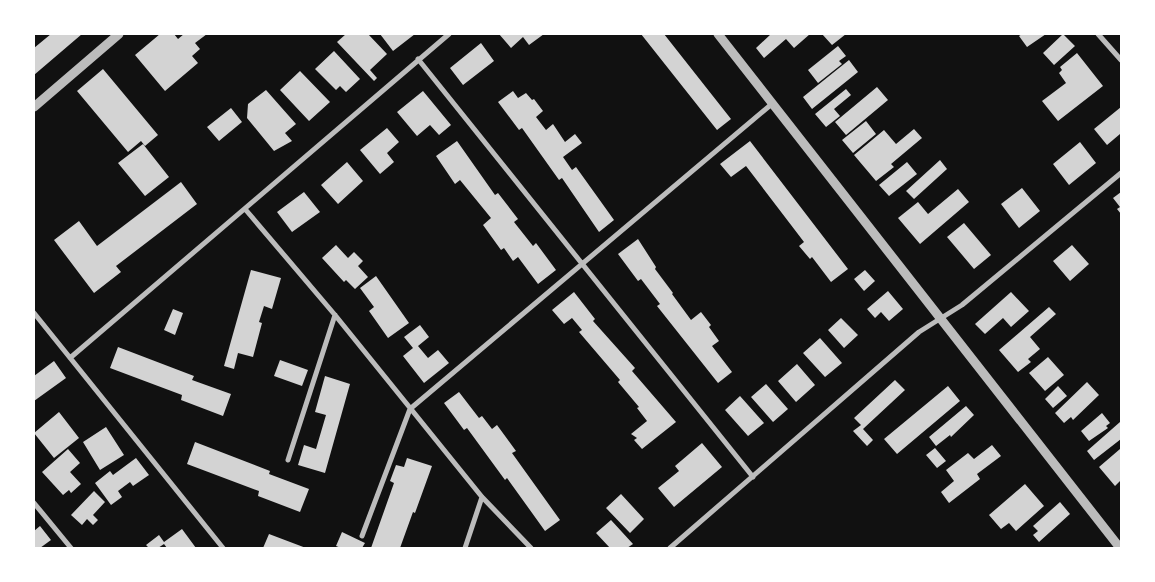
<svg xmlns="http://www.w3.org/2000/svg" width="1155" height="582" font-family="Georgia,serif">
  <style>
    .building { fill: #d3d3d3 }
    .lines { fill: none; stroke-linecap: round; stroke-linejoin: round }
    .minor { stroke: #bcbcbc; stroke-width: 5 }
    .tertiary { stroke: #bcbcbc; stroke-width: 9 }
  </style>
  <rect width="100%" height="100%" fill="#111"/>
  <path class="building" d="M51,34H82L34,75V48Z
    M160,34H174L178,39L184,34H207L195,43L200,49L192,56L198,63L165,91L135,55Z
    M346,34H368L387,54L370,70L377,78L374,81L337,42Z
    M380,34H415L393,51Z
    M499,34H544L529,45L523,37L511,48Z
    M641,34H664L731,119L717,130Z
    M771,34H810L794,48L786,39L764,58L756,48Z
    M822,34H846L832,45Z
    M1022,34H1046L1027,47L1019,36Z
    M1063,34L1075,46L1054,65L1043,53Z
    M481,43L494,61L463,85L450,68Z
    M838,46L846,56L839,61L842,64L818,83L808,70Z
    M334,51L360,79L346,92L340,86L336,90L315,69Z
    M1077,53L1103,86L1058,121L1042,101L1066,83L1059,73L1062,70L1060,67Z
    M849,60L858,72L812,109L803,97Z
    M103,69L158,135L145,146L141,141L128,152L77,91Z
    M300,71L330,102L309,121L280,90Z
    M877,87L888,100L846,135L835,122Z
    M846,89L851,95L834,109L840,116L826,127L815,114Z
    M266,90L296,124L285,133L292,141L274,151L247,118L248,104Z
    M423,91L451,125L439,135L430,125L417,136L397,112Z
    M513,91L518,98L526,93L532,100L534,99L543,111L536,117L546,130L553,124L565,142L575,134L582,143L563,157L572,170L576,167L614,220L599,232L562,178L559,180L522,128L519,130L498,102Z
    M1121,107V135L1120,134L1107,145L1094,129Z
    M231,108L242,122L219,141L207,127Z
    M866,121L876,134L853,153L842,140Z
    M387,128L399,142L387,153L394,162L380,174L360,150Z
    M914,129L922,138L891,164L894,167L876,181L854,155L884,130L896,144Z
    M457,141L495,195L498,193L518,219L514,222L533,246L536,243L556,270L538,284L518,257L513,261L504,248L501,250L483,225L491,218L460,180L455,184L436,156Z
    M750,141L848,269L831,282L812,257L810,259L799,246L804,242L746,166L731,177L720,164Z
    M1080,142L1096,163L1069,185L1053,164Z
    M143,144L169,177L145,196L118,163Z
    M940,160L947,169L914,199L906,191Z
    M347,162L363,181L338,204L321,185Z
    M907,162L917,174L889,196L879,185Z
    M181,182L197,204L116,266L121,272L94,293L54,240L79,221L97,246Z
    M1022,188L1040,211L1019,228L1001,204Z
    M958,189L969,202L920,244L898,218L918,202L928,214Z
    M304,192L320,212L292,232L277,212Z
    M1121,192V214L1117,209L1120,207L1113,198Z
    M964,223L991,255L974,269L947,237Z
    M638,239L656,267L655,269L673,293L672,294L691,320L701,312L711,325L709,327L719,341L712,346L732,372L718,383L657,306L660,304L641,279L638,281L618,254Z
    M336,245L348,258L354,252L363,261L358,266L368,277L355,289L346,280L344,282L322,258Z
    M1072,245L1089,264L1070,281L1053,261Z
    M251,270L281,278L272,309L264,306L259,322L262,323L253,357L238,353L234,369L224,366Z
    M865,270L875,281L864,291L854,279Z
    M376,276L409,323L388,338L369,311L374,307L360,288Z
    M888,291L903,309L889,321L881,312L875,318L867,309Z
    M574,292L595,319L593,321L635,368L632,371L676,422L642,449L634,440L637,438L631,434L647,421L637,408L639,407L618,382L620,380L579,332L582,330L572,318L564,324L552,310Z
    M1011,292L1029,311L1011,327L1003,318L985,334L975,324Z
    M1049,307L1056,314L1030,337L1040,349L1028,359L1031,362L1018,372L999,350Z
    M173,309L183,313L175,335L164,330Z
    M841,318L858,335L844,348L828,330Z
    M420,325L429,337L418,346L428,358L438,350L449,363L424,383L403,356L413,348L404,337Z
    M820,338L842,363L825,377L803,353Z
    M118,347L194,376L192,380L231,394L223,416L181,400L182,395L110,368Z
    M1048,357L1064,375L1045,391L1029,373Z
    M280,360L308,370L302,386L274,376Z
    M54,361L66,378L34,401V376Z
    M797,364L815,385L796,402L778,381Z
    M325,376L350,384L325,473L298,465L304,445L316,449L326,415L315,412Z
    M895,380L905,390L863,429L873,440L867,446L853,431L861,425L854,418Z
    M1087,382L1099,395L1073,420L1071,417L1064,423L1055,413Z
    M766,384L788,409L773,422L751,397Z
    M948,386L960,401L897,454L884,439Z
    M1058,386L1067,396L1053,408L1045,399Z
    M459,392L479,418L482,416L492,429L497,425L516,451L512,453L560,520L545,531L507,478L505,480L467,428L464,430L444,403Z
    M740,396L764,423L748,436L725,410Z
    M966,406L974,415L951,437L950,435L936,446L929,437Z
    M59,412L79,438L54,458L34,433Z
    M1102,413L1110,423L1106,426L1108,428L1089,441L1081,431Z
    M1120,422L1121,439L1094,460L1087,451Z
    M106,427L124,455L100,470L83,442Z
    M195,442L270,471L269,474L309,489L300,512L258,496L259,491L187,464Z
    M702,443L722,467L674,507L658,488L679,471L675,466Z
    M992,445L1001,456L977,474L980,479L949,503L941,492L954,481L946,470L968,453L974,459Z
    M935,448L946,461L937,468L926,455Z
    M68,449L80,463L70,472L81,484L71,493L69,490L63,495L42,472Z
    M1120,449L1121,480L1115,486L1099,467Z
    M136,458L149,475L133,486L130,482L118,491L122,497L111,505L95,483L110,471L113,475Z
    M407,458L432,466L415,513L413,512L400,548H371L394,483L390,481L396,465L404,467Z
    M1025,484L1044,506L1016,531L1009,523L1001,529L989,515Z
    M94,491L105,502L93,515L98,520L93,525L87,519L82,525L71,515Z
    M621,494L644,519L630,533L606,508Z
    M1060,502L1070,514L1039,542L1033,535L1038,531L1033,526Z
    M611,520L633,544L627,548H610L596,533Z
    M40,526L51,540L40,548H34V531Z
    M182,529L196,548H167L164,544L158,548H149L146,545L159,535L164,542Z
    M342,532L365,543L362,548H341L336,546Z
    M269,534L306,548H263Z"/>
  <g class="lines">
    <path class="minor" d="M1098,34L1121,60
      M418,59L753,477
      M245,209L335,315L482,497L531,548
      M34,313L223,548
      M70,358L449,34
      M288,460L335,315
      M34,503L71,548
      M362,536L410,409L773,103
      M465,548L482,497
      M670,548L919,332L962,305L1121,173"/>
    <path class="tertiary" d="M718,34L1120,548
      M34,107L119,34"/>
  </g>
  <rect width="1155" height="582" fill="none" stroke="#ffffff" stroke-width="70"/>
</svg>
